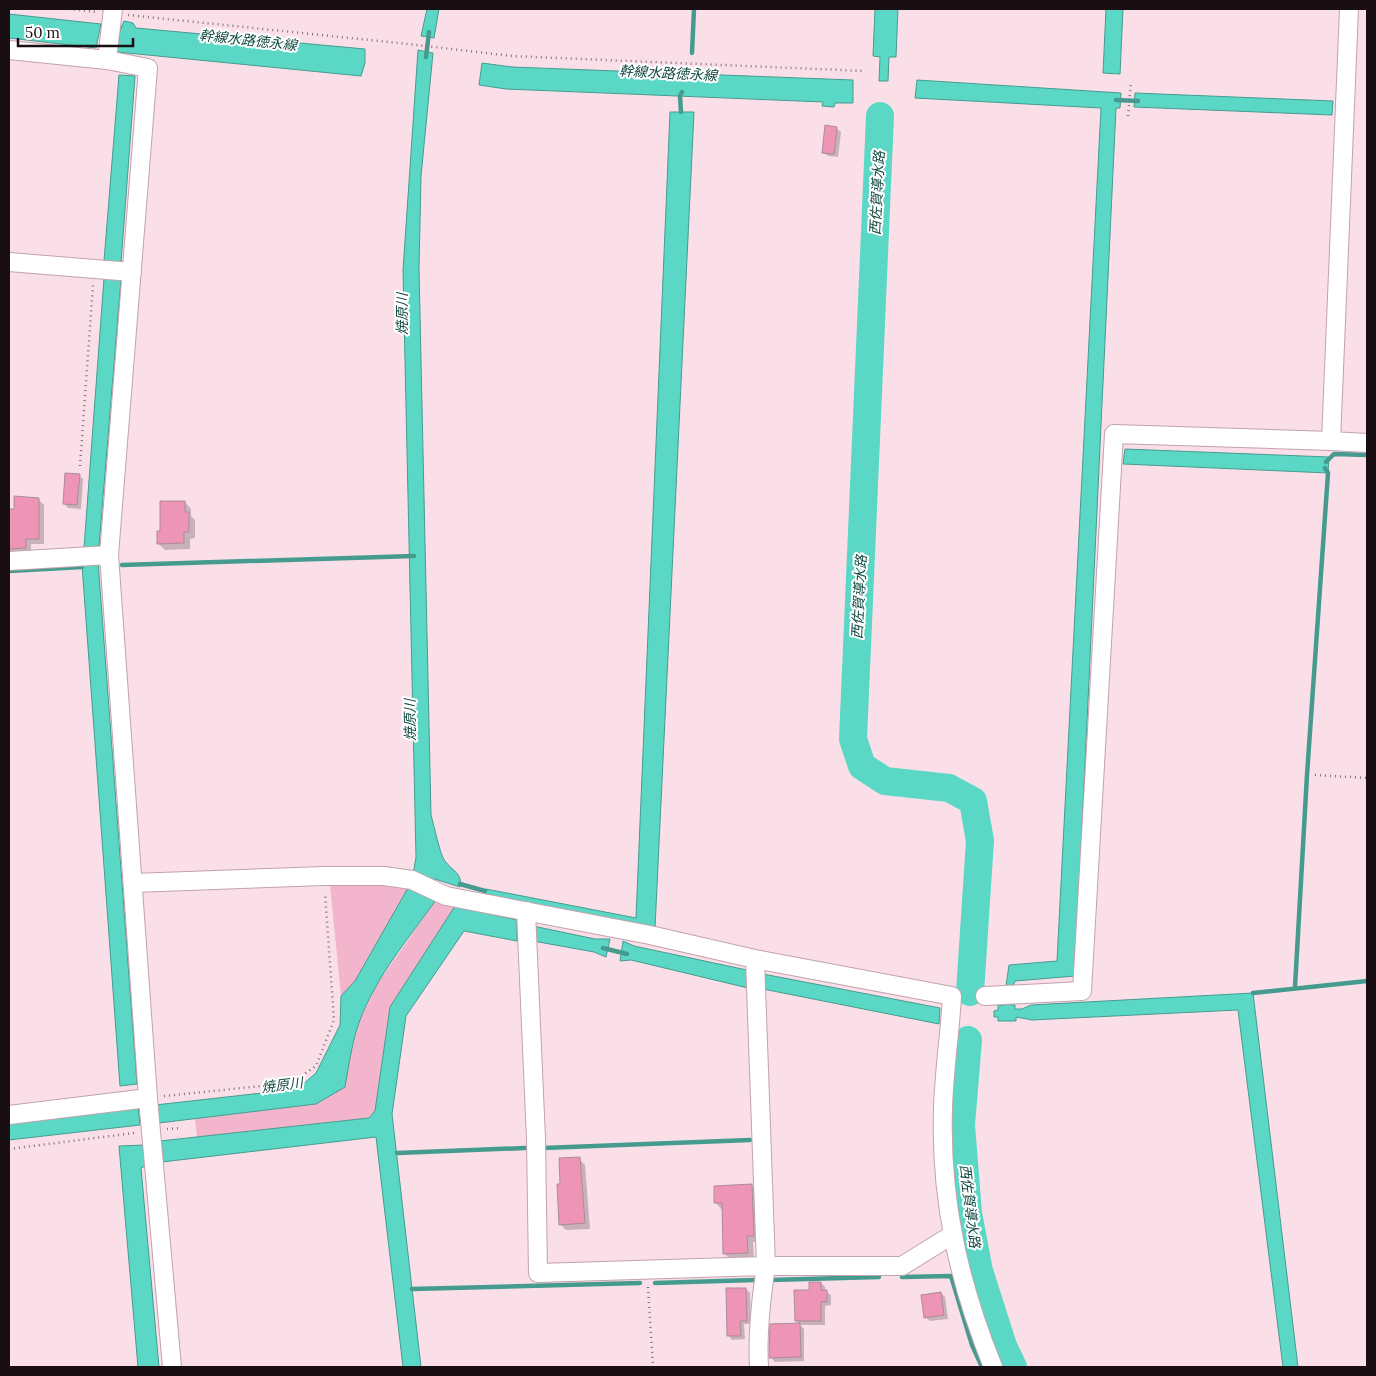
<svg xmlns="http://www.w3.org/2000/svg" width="1376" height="1376" font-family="Lora,'Noto Sans JP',serif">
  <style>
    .green { fill: #f3b5cb }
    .water { fill: #5ad8c5; stroke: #469b8f }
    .shadow { fill: #0003 }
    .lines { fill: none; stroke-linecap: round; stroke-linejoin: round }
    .stream { stroke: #469b8f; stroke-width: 4.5 }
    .river { stroke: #5ad8c5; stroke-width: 28 }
    .building { fill: #ee94b6; stroke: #ab8c97 }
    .minor-casing { stroke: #c2a2ad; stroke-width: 20 }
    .path { stroke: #847177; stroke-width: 2.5; stroke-dasharray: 1 4; stroke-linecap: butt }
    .minor { stroke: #fff; stroke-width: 18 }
    .labels { text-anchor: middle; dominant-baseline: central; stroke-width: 4; stroke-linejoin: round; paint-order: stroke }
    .water-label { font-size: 14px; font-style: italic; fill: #124a42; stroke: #fff }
  </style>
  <rect width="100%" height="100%" fill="#fbdfe8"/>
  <path class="green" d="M385,883L408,888L355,981L341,996L330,885Z
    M436,900L455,906L390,1007L375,1111L369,1118L197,1137L195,1119L316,1104L352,1050L360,1020L376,986Z"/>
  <path class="water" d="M427,9H439L434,38L421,36Z
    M875,9H898L896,57H889L888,81H879L880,57L873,56Z
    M1106,9H1123L1120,74L1103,73Z
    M9,14L101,24L96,48L9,38Z
    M124,21L133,23L136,28L365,49V63L361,76L117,52L120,31Z
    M418,50L433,53L421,176L419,269L431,815C434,825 440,855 445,861C452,871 463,873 460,887L435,879L428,881L413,875L416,857L403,270Z
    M482,63L512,67L853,80V103H835L834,107L822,106L823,102L506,89L479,85Z
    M119,75L135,76L121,263L104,261Z
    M917,80L1121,93L1120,108H1116L1075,976L1015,981L1013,986H1006L1009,965L1057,961L1101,108L915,98Z
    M1135,93L1333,101L1332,115L1134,107Z
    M670,112H694L655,928L484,894L486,889L636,918Z
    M104,278L121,279L99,546L84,548Z
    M1125,449L1329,457L1328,473L1123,464Z
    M98,561L137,1084L120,1086L82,565Z
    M408,888L436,900C409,938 377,975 360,1020C352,1041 349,1065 345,1087L316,1104L159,1123L155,1105L280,1091L302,1085L316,1073L340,1025L341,996L355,981Z
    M455,906L517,920V941L464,931L406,1016L392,1114L421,1367H403L376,1137L162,1162L160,1141L369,1118L375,1111L390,1007Z
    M533,926L595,939H610L606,957L594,952L533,941Z
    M623,941L634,946L747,970L748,988L631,960L620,961Z
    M763,974L940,1008L939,1024L763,989Z
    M1253,993L1298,1367H1283L1238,1010L1032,1020L1016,1017V1021H998V1017H994V1011L998,1010V1005H1005V999H1011V1005H1015V1009H1022L1031,1005Z
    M138,1106L140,1125L9,1140V1121Z
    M144,1145L147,1165L141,1168L159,1367H138L119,1146Z"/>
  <path class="shadow" d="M836,128L841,132L838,157L828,156L823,152Z
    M79,475L83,479L81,509L68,508L64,503Z
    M38,499L44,505V544H31V553L9,557V510H15Z
    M185,502L191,509V516L195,520V538L190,539V549L165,550L158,543L161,532Z
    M579,1159L585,1165L590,1229L566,1230L560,1224L561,1185Z
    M752,1186L759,1192L760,1242H753L754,1259L731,1260L725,1254L722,1210L716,1203Z
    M821,1283L825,1287V1291L831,1295V1305L825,1306V1325H800L804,1329V1361L775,1362L771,1358L800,1325L796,1321L810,1291Z
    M746,1289L750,1293L751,1324H744L745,1339L732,1340L728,1335Z
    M941,1293L945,1297L948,1319L930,1321L925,1317Z"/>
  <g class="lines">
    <path class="stream" d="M692,53L694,9
      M426,57L429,32
      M1116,100L1138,101
      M681,112L680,96L682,92
      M1326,462L1334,454L1367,455
      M122,565L414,556
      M9,571L82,567
      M460,884L485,891
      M603,948L627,954
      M1295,987L1307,775L1328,473L1325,468
      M1253,993L1367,981
      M543,1148L750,1140
      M397,1153L525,1148
      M902,1277L951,1276L972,1345L982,1367
      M770,1280L879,1277
      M655,1283L754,1280
      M412,1289L640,1283"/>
    <path class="river" d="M880,116L853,739L862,766L885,781L949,788L973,801L980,841L970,992
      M968,1040L961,1125L968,1213L979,1271L1003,1346L1013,1367"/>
  </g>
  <path class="building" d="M825,125L837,127L834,154L822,153Z
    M65,473L80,474L77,505L63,504Z
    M14,496L39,498V539H26V548L9,549V509H14Z
    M160,501H185V512H189V532H184V543L157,544V531H160Z
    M580,1157L585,1223L559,1225L557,1184H560L559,1158Z
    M752,1184L754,1236H747L748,1253L723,1254L722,1203H714V1186Z
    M809,1282H821V1290H827V1302H821V1321H795L794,1290H809Z
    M726,1288H746L747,1321H740L741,1336H727Z
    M941,1292L944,1315L924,1318L921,1295Z
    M800,1323L801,1357L769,1358L770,1324Z"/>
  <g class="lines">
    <defs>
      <path id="minor" d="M9,50L107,60L148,68L109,555L148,1098L172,1367
        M107,60L113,9
        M9,262L132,272
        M1331,441L1367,443
        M9,561L109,555
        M133,883L324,876H384L412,880L446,896L650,935L755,959L952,996C950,1033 944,1071 943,1109C940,1200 959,1283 993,1367
        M526,911L536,1139L538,1273L766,1266H902L952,1235
        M755,959L766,1266C761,1299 757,1334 759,1367
        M985,996L1082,991L1114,434L1331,441L1349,9
        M9,1115L148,1098"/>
    </defs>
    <use href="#minor" class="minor-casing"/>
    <path class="path" d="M69,9L97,12
      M128,15L408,44L512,56L864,71
      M1128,116L1131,82
      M80,466L93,285
      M1315,775L1367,778
      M164,1096L291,1083L316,1066L334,1020L325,893
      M167,1129L181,1128
      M9,1149L134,1133
      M648,1287L653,1367"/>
    <use href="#minor" class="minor"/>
  </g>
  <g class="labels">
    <g class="water-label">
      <text transform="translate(248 40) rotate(6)">幹線水路徳永線</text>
      <text transform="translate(668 73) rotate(3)">幹線水路徳永線</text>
      <text transform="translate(877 193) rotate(-87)">西佐賀導水路</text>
      <text transform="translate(402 314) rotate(-90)">焼原川</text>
      <text transform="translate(859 597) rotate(-87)">西佐賀導水路</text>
      <text transform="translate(410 720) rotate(-91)">焼原川</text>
      <text transform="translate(282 1085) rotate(-7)">焼原川</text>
      <text transform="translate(970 1206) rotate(83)">西佐賀導水路</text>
    </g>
  </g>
  <rect width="1376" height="1376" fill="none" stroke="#190e12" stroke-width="20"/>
  <path d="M18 38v8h115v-8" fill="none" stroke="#190e12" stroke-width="2.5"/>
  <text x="25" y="38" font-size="15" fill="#190e12" stroke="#ffffff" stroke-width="4" paint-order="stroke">50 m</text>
</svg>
